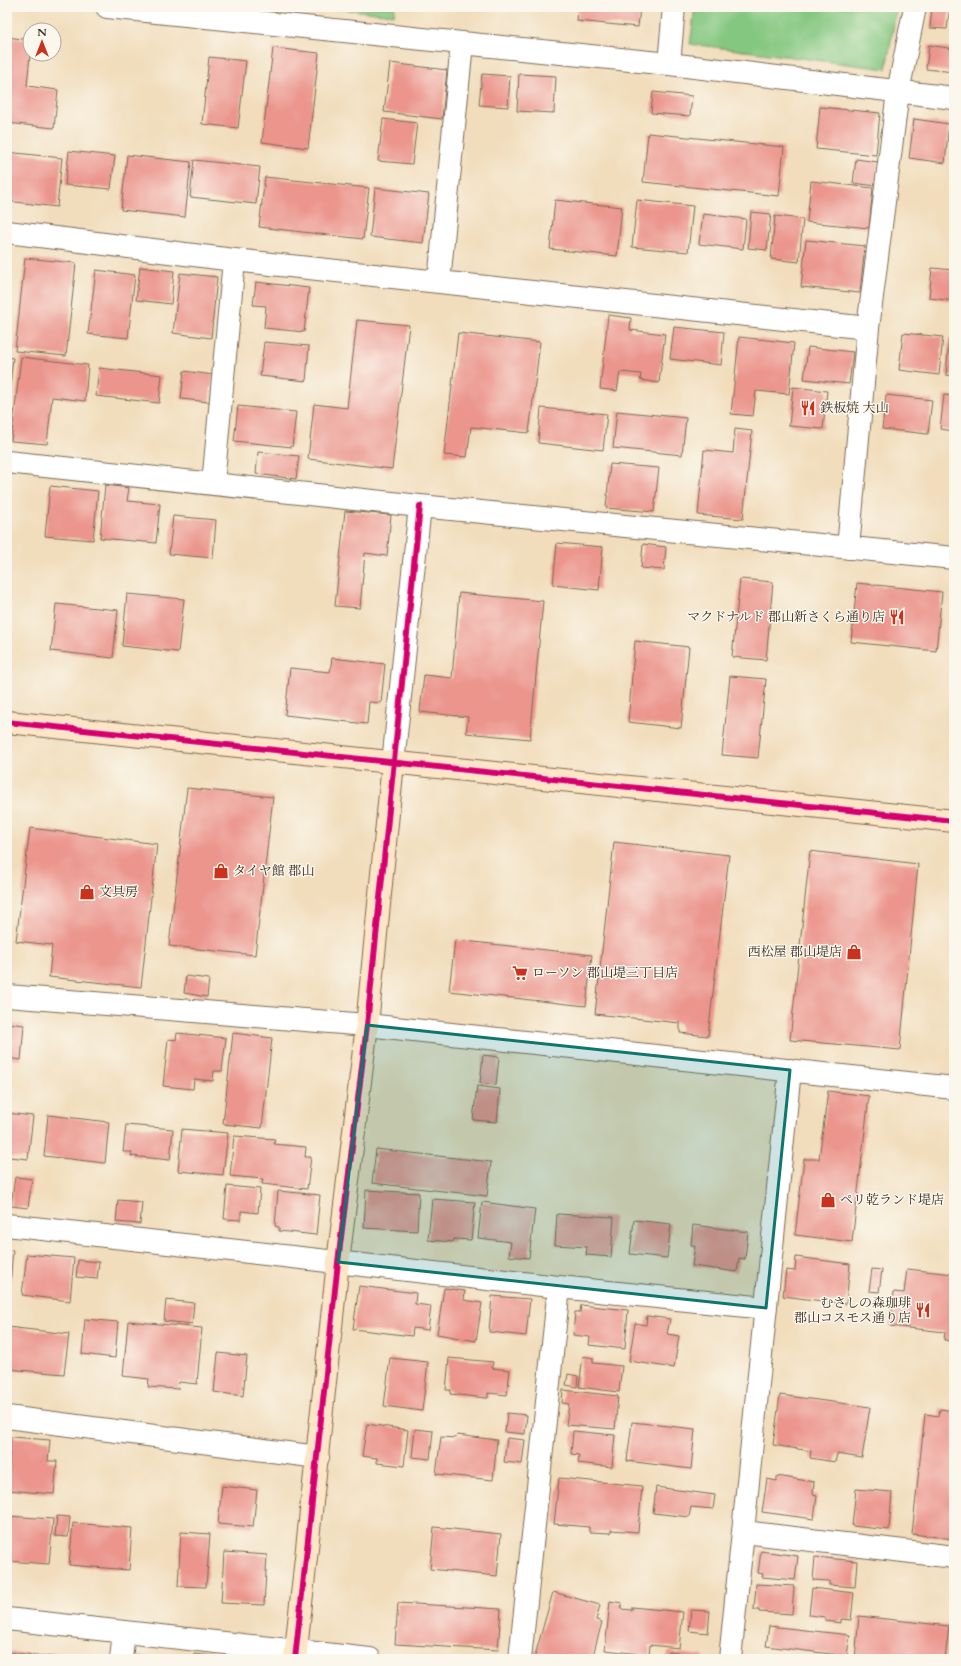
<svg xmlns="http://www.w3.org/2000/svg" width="961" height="1666" font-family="Cardo,'Noto Serif JP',serif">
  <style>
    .green { fill: #84c780; stroke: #60784f }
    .building { fill: #eb958d }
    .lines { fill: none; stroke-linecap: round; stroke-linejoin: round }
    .street-casing { stroke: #7b6955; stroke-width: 24 }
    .secondary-casing { stroke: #7b6955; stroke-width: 24 }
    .street { stroke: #fff; stroke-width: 22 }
    .secondary { stroke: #fde5c5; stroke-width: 22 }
    .cycleway-casing { stroke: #fbf7ec; stroke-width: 8 }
    .cycleway { stroke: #d6006c; stroke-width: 6 }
    .marked { fill: #0f766e; fill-opacity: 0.2; stroke: #0f766e; stroke-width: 3; stroke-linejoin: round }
    .labels { text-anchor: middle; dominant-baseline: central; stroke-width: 3; stroke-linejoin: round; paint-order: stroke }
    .poi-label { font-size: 13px; fill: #3b2a1e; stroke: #fbf7ec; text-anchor: start }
  </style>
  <rect width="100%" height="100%" fill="#fbf7ec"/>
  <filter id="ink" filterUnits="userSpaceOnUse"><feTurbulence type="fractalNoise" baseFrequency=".025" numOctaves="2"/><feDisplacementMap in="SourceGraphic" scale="8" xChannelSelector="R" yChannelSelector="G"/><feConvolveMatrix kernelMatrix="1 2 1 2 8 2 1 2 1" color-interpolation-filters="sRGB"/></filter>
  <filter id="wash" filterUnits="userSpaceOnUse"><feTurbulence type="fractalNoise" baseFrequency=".012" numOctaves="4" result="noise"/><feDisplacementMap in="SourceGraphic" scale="16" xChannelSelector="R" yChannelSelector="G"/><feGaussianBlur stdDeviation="0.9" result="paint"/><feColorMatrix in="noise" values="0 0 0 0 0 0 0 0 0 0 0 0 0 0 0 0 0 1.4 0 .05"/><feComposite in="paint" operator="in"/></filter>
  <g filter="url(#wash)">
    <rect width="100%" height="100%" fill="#f1ddbc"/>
    <path class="green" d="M322,7H395L394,15Z
      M695,7H897L886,69L690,44Z"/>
    <g id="blocks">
      <path class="building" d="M578,7H640L638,27L577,21Z
        M932,7H950L947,29L930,28Z
        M7,37L30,40V54L27,86L58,90L54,128L7,123Z
        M929,45L954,49V72L926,69Z
        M273,48L319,53L308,148L262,142Z
        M209,57L246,61L238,128L202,124Z
        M390,63L447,70L442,119L384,112Z
        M482,74L510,76L508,107L479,105Z
        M519,74L556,76L554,113L517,111Z
        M653,92L692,96L690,116L651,113Z
        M820,107L880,113L876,155L816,149Z
        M383,119L417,123L412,164L378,161Z
        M914,119L949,124L945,163L909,158Z
        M648,133L784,147L779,196L643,182Z
        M69,151L115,156L111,189L65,185Z
        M7,152L62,158L57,207L7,201Z
        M127,155L191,162L185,217L121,210Z
        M856,159L878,162L876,186L853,183Z
        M194,160L260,167L256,204L190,197Z
        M265,177L369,188L363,239L259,227Z
        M811,181L873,188L869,228L807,222Z
        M375,188L429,194L423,243L370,237Z
        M555,200L622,207L617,256L550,249Z
        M637,200L693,206L688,252L632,247Z
        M751,212L771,214L767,250L748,248Z
        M703,214L746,219L743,249L699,244Z
        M775,216L803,219L799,262L771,259Z
        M806,240L865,246L860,293L801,287Z
        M25,258L76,263L66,356L15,351Z
        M140,267L174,271L171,304L136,300Z
        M932,268L954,270V301L929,298Z
        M96,270L135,275L128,338L88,334Z
        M180,273L217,277L211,338L173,333Z
        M256,282L309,288L304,332L264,328L266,306L253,305Z
        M608,315L631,318L630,330L665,334L659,383L640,380L641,374L620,372L617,391L600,389Z
        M357,320L409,325L392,469L308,459L314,404L347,408Z
        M674,327L724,332L721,365L670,359Z
        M458,333L540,342L529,433L471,427L467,457L444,455Z
        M903,333L943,337L939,375L899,370Z
        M739,337L794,343L789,394L756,391L753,416L731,414Z
        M949,339L954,340V376L946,375Z
        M264,342L309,346L306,381L260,376Z
        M808,347L853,352L849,384L804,379Z
        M7,357L13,358L10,386H7Z
        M21,357L88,365L85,401L52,397L47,444L11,441Z
        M99,368L162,375L159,403L96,396Z
        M184,371L213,375L209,402L181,399Z
        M793,387L827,391L823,429L789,426Z
        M886,395L932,400L928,434L882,429Z
        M944,395L954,396V431L940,429Z
        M238,406L296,412L292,447L234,441Z
        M541,408L607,414L603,450L538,443Z
        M617,411L686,418L682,455L613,448Z
        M735,429L752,431L743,519L698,515L704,450L733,453Z
        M258,452L299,456L296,479L256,474Z
        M610,464L659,468L654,512L606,508Z
        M105,485L129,488L127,501L160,504L156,543L100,538Z
        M50,486L98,491L93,540L45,536Z
        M345,511L391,515L387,556L365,553L360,608L335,606Z
        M173,516L216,520L213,558L169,554Z
        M557,543L603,547L599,590L553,585Z
        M643,544L666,547L664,570L641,568Z
        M740,579L773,582L766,660L732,657Z
        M857,583L942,592L936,651L851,642Z
        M459,593L543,601L530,739L466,733L468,717L420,712L424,675L452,678Z
        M127,594L184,599L178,652L122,646Z
        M56,604L118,610L113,658L51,651Z
        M635,641L689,647L681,728L628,722Z
        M332,658L385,664L381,703L369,702L367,724L285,715L290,668L330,672Z
        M730,676L766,679L758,758L722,755Z
        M187,788L273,797L255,955L169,946Z
        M30,828L157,844L141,987L49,977L52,945L16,941Z
        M614,842L729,855L708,1036L680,1033V1023L595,1014Z
        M810,851L918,864L900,1050L790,1040Z
        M455,940L592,955L586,1006L449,991Z
        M186,976L209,979L207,997L184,993Z
        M7,1023L24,1025L21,1060L7,1058Z
        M177,1033L226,1038L222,1071H214L213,1081L194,1079L193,1089L163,1086L168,1039L176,1040Z
        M233,1033L272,1038L262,1128L223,1124Z
        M483,1055L499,1057L496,1085L480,1083Z
        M477,1086L500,1089L497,1122L473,1120Z
        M828,1091L869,1096L852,1242L795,1235L804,1159H819Z
        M7,1113L33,1116L28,1159L10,1157L9,1163H7Z
        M48,1115L109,1122L105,1163L44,1156Z
        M126,1125L173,1129L170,1160L131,1156L132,1152H123Z
        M182,1129L228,1133L223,1175L178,1171Z
        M234,1136L275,1139L274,1144L306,1147L305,1157H311L307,1189L262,1184L263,1179L230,1176Z
        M376,1149L491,1162L487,1196L372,1183Z
        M15,1177L32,1179L28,1208L11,1206Z
        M227,1186L260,1189L258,1213L241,1211V1220L224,1219Z
        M366,1190L419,1193L417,1231L364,1228Z
        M278,1191L320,1195L316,1235L279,1231V1227L275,1226Z
        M432,1199L475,1202L471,1240L454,1239L453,1242L428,1240Z
        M118,1200L142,1202L140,1224L116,1222Z
        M482,1202L535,1209L529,1258L509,1256L511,1242L478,1238Z
        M557,1214L614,1217L611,1257L586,1255L587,1247L555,1245Z
        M634,1220L671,1224L667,1258L630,1254Z
        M693,1225L748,1232L745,1259L739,1258L737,1272L692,1266L695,1246L691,1245Z
        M7,1249L13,1250L10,1284L7,1283Z
        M27,1254L74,1258L70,1301L22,1295Z
        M796,1257L850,1264L846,1304L783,1296L786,1270L795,1271Z
        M78,1260L99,1262L97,1279L76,1277Z
        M872,1269L882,1270L879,1292L869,1291Z
        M907,1269L954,1274V1341L944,1340L945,1332L890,1326L894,1292L904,1293Z
        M359,1286L416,1293L415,1304L431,1306L428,1330L413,1328L412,1336L353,1329Z
        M444,1288L465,1291L464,1300L482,1303L476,1341L437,1334Z
        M492,1296L530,1299L526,1336L489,1332Z
        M166,1300L194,1303L192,1324L164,1321Z
        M581,1305L628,1310L625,1349L589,1345L590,1337L573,1335L575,1312H580Z
        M647,1316L670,1319L667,1334L679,1336L674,1368L629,1361L635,1323L646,1325Z
        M85,1319L118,1322L115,1358L82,1354Z
        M128,1321L202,1328L197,1384L179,1382L178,1389L148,1387L149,1379L123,1376Z
        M7,1327L69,1334L64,1374L7,1369Z
        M218,1353L247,1356L243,1396L214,1392Z
        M583,1356L593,1358V1363L622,1366L619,1392L579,1387Z
        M390,1358L428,1362L422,1411L384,1406Z
        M449,1358L493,1362L492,1368L510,1370L507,1395L488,1393V1398H486L450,1394L451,1390H446Z
        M568,1374L578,1376L577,1387L566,1385Z
        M563,1390L618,1396L615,1429L566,1425L569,1404L562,1403Z
        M780,1395L870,1407L862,1458L837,1454L835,1462L810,1458L811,1451L773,1445Z
        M940,1409L954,1411V1539L912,1534L925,1414L939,1416Z
        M507,1413L527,1415L525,1434L505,1432Z
        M632,1422L695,1429L691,1469L627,1461Z
        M367,1424L408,1430L404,1466L377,1463V1458L362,1456Z
        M415,1429L433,1431L430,1459L412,1457Z
        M573,1431L615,1435L612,1467L578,1463L579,1455L571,1454Z
        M457,1435L497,1440L493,1480L436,1474L441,1437L456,1438Z
        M11,1437L50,1440L48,1461H57L54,1494L7,1490Z
        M507,1438L525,1440L522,1464L504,1462Z
        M777,1476L814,1482L813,1494L817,1495L814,1519L762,1512L767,1479L777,1481Z
        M559,1478L642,1486L638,1532L611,1530V1533L589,1532V1527L554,1524Z
        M222,1486L257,1490L253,1527L218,1524Z
        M656,1487L715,1495L713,1509L691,1507L689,1517L653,1513Z
        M856,1489L892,1492L889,1530L852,1526Z
        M7,1516L53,1519L49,1564L7,1561Z
        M57,1516L70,1517L68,1537L55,1536Z
        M73,1523L132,1528L129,1570L69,1565Z
        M434,1527L501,1534L497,1576L430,1569Z
        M181,1532L210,1534L206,1587L178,1586Z
        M761,1551L798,1556L795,1580L762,1577L763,1574L758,1573Z
        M224,1552L267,1555L264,1605L221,1603Z
        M815,1557L857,1561L855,1587L829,1585V1581L813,1580Z
        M756,1584L794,1586L792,1614L759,1612V1610H754Z
        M812,1588L854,1593L851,1620L841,1619V1623L825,1621V1617L809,1615Z
        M553,1592L600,1605L596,1620L602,1622L592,1659H534Z
        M610,1601L622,1603L621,1609L632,1610V1607L683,1612L679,1648L650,1645L649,1655L605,1650Z
        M398,1603L501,1609L498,1650L395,1644Z
        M691,1610L710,1611L708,1633L689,1631Z
        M859,1616L949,1626L945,1659H855Z
        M769,1626L850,1635L847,1656L766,1646Z
        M7,1652L64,1658V1659H7Z
        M668,1652L704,1656L703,1659H667Z
        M194,1654L232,1658V1659H194Z
        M136,1655L162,1658L161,1659H136Z"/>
    </g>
  </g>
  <g filter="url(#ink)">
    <use href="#blocks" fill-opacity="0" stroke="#7b6955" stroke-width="1"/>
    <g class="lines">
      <defs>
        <path id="street" d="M107,7L669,64L954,98
          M669,64L674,7
          M7,232L234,260L868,328
          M439,282L462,43
          M7,462L420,506L954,558
          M213,484L234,260
          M848,548L868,328L898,92L915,7
          M393,763L420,506
          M7,996L367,1025L954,1088
          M7,1225L559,1287L766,1308
          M7,1417L318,1457
          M744,1532L954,1557
          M7,1619L370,1659
          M121,1659L124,1632
          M520,1659L559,1287
          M730,1659L790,1070"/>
        <path id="secondary" d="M7,722L954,821
          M295,1659L338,1262L367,1025L393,763"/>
      </defs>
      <use href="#street" class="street-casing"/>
      <use href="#secondary" class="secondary-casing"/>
      <use href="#street" class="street"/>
      <use href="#secondary" class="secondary"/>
      <defs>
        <path id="cycleway" d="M7,722L954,821
          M295,1659L338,1262L367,1025L420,506"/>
      </defs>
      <use href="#cycleway" class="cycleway-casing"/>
      <use href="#cycleway" class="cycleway"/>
    </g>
  </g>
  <path class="marked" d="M367,1025L790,1070L766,1308L338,1262Z"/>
  <defs>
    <symbol id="restaurant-bare" viewBox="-9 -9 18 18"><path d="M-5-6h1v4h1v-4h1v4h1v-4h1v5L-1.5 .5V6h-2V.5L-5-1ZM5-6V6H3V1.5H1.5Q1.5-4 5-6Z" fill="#c8321e" stroke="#fbf7ec" stroke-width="2.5" paint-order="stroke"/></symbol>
    <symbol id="shop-bare" viewBox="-9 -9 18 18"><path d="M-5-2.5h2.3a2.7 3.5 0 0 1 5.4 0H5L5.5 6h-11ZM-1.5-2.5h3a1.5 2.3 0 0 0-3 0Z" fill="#c8321e" stroke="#fbf7ec" stroke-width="2.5" paint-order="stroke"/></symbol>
    <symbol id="supermarket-bare" viewBox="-9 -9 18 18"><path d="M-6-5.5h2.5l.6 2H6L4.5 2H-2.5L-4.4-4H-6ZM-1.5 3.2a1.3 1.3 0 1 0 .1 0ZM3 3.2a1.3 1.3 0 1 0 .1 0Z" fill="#c8321e" stroke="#fbf7ec" stroke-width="2.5" paint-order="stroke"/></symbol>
  </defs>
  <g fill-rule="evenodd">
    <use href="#restaurant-bare" x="797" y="397" width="22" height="22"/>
    <use href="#restaurant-bare" x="886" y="606" width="22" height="22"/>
    <use href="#shop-bare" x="210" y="860" width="22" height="22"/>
    <use href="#shop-bare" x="76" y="881" width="22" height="22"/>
    <use href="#shop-bare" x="843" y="941" width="22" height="22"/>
    <use href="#supermarket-bare" x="509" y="962" width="22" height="22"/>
    <use href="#shop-bare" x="817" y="1189" width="22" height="22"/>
    <use href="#restaurant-bare" x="912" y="1299" width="22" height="22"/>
  </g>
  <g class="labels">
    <g class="poi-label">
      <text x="820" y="408">鉄板焼 大山</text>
      <text x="885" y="617" text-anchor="end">マクドナルド 郡山新さくら通り店</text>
      <text x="233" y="871">タイヤ館 郡山</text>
      <text x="99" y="892">文具房</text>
      <text x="842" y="952" text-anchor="end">西松屋 郡山堤店</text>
      <text x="532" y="973">ローソン 郡山堤三丁目店</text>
      <text x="840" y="1200">ペリ乾ランド堤店</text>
      <text x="911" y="1303" text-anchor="end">むさしの森珈琲<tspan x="911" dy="15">郡山コスモス通り店</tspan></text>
    </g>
  </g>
  <rect width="961" height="1666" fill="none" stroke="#fbf7ec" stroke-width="24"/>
  <g transform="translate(42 42)"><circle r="19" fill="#fbf7ec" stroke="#aea59a"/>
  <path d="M0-3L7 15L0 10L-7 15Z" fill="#c8321e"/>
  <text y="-6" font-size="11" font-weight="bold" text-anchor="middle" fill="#3b2a1e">N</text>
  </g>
</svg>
